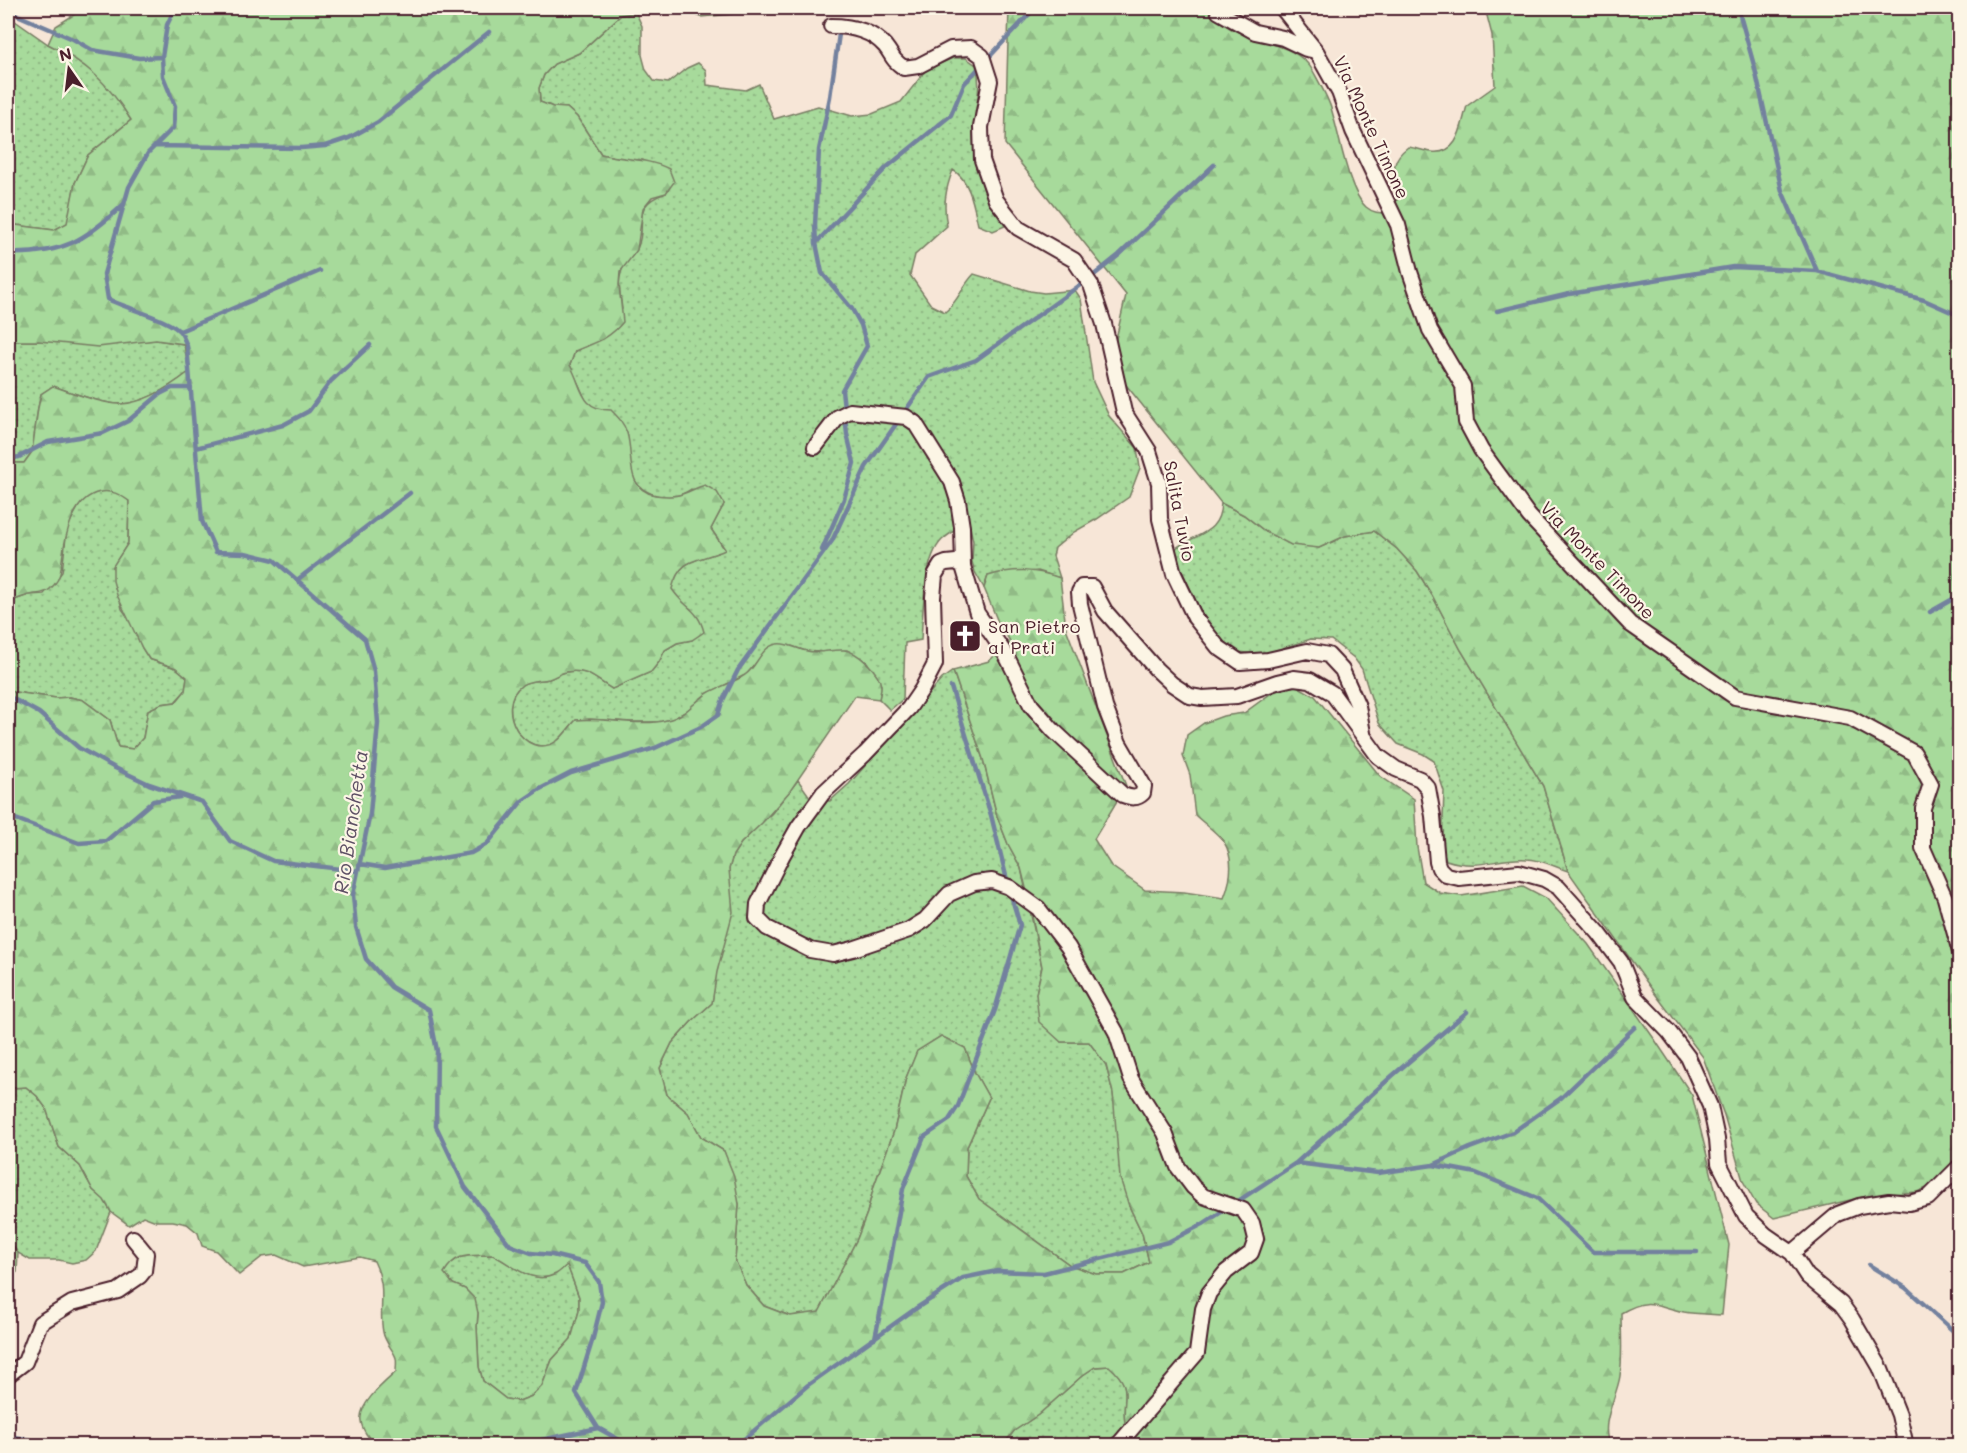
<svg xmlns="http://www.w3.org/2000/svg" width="1967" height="1453" font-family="Mali,sans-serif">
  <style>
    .grass { fill: url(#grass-dots); stroke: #787c63; stroke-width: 1.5 }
    .forest { fill: url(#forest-firs); stroke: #787c63; stroke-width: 1.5; fill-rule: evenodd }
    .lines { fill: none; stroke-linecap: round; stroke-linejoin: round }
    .stream { stroke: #73819e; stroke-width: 4.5 }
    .street-casing { stroke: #4a1f2b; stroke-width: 18 }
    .street { stroke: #fcf5e5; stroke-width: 14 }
    .labels { text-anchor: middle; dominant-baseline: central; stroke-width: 4.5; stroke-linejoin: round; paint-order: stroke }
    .street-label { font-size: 18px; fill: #4a1f2b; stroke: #fcf5e5 }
    .poi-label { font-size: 18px; fill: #4a1f2b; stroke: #fcf5e5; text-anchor: start }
    .water-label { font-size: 20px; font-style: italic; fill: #5e5065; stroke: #fcf5e5 }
  </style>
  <defs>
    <pattern id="grass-dots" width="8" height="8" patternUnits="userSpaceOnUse" patternTransform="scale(1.5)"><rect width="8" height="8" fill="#a7da9b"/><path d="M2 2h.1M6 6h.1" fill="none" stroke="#91bb86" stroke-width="1.8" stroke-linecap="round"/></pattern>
    <pattern id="forest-firs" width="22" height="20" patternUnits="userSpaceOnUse" patternTransform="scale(1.5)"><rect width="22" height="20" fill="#a7da9b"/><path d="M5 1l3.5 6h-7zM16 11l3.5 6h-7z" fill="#91bb86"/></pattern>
  </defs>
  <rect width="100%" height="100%" fill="#f7e6d7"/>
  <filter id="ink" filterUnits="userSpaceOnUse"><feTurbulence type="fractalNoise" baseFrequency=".0167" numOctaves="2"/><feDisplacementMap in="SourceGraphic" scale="12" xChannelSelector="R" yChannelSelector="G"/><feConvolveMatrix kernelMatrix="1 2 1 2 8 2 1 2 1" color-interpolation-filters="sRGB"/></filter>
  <g filter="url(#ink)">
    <path class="grass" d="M636,13L642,26V55L646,70L654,81L668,83L687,68L698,63L706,70L707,85L746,90L759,84L774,119L818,106L852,116L872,114L901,102L926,70L953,58H966L976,65C983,89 974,110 973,134C973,169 986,198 1005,226L993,231L978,225C974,207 970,180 953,170C945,190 943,205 947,226L915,255L910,275L931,305L945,312C958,302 962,286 974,274L1030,291L1044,293L1075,290L1081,299L1093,382L1109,416L1137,448L1140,468L1129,497L1097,519L1074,532L1055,548L1053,556L1060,578L1038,571L988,576L984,588L975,572L972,562L973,541L969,522C960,527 950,533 942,540C923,559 923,614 921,640L905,643L903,699L890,710L879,699L881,685L867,662L847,650L819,653L806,651L792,646L756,663L747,674L707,694L685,712L673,719L659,722H631L590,719L576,720C570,726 564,736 557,741C524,763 493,706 522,685C529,680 541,681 549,679C555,677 560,673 566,672C587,668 595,679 612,689L651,672L659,662L665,650L677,643L692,640L691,609L679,601L671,589C680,556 698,563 725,549L711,529L724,504L691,489C688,491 683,494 679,495C662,500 637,493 632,474C628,462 629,446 627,432L587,403L570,365L575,351L587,346L622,309C620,293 616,278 625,264C629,259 635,254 637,249C649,223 628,206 666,193L643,160H629L601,154L577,117L567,108L553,107L540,102L539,88L544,75L554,64L579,53L621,15Z
      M8,16L48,44L73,56L95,73L115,95L131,120L88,155L75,183L68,223L54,230L8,224Z
      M8,338L11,341L128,342L156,340L184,344L189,372C171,386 145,403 121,404C104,405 70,392 53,386L41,394L38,408L32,452L24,463H8Z
      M104,491L118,492L129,501L128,543L113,567L122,609L131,621L142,648L149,659L176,668L187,677L185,691L175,702L161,704L148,710L143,738L133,749L118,747L110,720L83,700L70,697L56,698L8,691V602L29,595L44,594L62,572L67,528L80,504L90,494Z
      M1221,503L1244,515L1266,532L1319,548L1345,536L1374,531L1397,549L1417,571L1432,595L1461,650L1543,786L1568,871C1555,867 1541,859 1527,859C1496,857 1480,871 1446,860L1442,847L1444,791L1434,761L1423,754L1398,744L1379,723L1362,669L1354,658L1331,640L1311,639L1270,652L1257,654L1229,651L1208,627L1177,560L1176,548C1197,533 1220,534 1221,503Z
      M953,671L983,759L997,816L1008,844L1021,868L1042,967L1036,994L1061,1042H1089L1106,1065L1113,1093L1129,1206L1142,1233L1149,1262L1124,1274H1096L1070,1265L979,1199L966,1176L967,1147L989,1098L975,1073L965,1048L941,1036L917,1052L906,1078L894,1131L874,1186L867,1213L857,1239L819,1313L790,1316L764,1306L746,1285L735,1260L739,1204L724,1151L701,1137L688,1113L667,1095L660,1068L672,1043L691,1022L712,1003L729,883V869L733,855L741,843L772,813L798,780L812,800L830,801L849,784L942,679Z
      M26,1087L37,1096L46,1108L59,1147L80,1166L93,1190L104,1199L111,1212L96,1251L86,1260L72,1263L59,1260H30L18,1253L8,1240V1093L12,1088Z
      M493,1255C520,1268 540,1293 567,1264L579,1297V1311L571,1339L552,1360L542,1386L532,1396L519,1401L506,1399L483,1381L479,1367L477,1327L478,1313L465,1289L453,1284L443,1273C457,1251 470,1256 493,1255Z
      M1110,1366C1135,1390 1121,1395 1125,1423C1126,1430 1130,1438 1133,1445L1003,1446L1014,1431L1038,1415L1083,1375L1095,1367Z"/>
    <path class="forest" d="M82,8H663L621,15L579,53L554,64L544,75L539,88L540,102L553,107L567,108L577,117L601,154C624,160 648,158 669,169L674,182L666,193L652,197L643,208L637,250L620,272L619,285L623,322C608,340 596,342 575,351L570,365C583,388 580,410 611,410C618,417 624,423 627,433C634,455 624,489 655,495C663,496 671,497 679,495C687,493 695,488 705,485L717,492L724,504L711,529L725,550C698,562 680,556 672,589C684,608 698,608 704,632L692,640L677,643L665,650L659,662L651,672L612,689C595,679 587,668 566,672C560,673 555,677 549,679C541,681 529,680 522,685C493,706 524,763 557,741C564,736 570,726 576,720C607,717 640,728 671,719C686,715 695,701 708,693C720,686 734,683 745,675C758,666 760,647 777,644C787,642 798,650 807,651C820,654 831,649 844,650C857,651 880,672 881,686C881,690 880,695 879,699L855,696L790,791L762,823L741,843L733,855L729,869L733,912L717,972L712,1003L691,1022L672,1043L660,1068L667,1095L688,1113L701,1137L724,1151L734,1176L739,1204L735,1260L746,1285L764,1306L790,1316L819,1312L857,1239L867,1213L874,1186L894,1131L906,1078L917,1051L941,1036L965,1048L975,1073L989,1098L967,1147L966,1176L979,1199L1070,1265L1096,1274H1124L1149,1262L1142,1233L1129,1206L1120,1178L1113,1093L1106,1065L1089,1042H1061L1039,1022L1036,994L1042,967L1028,896L1021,868L1008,844L997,816L983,759L953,671L989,661L1010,641L998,622L984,588L988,576C1015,568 1033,569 1060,578L1066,628L1126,786L1094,839L1111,866L1145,890L1184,892L1224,898C1231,880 1235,860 1224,842C1217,832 1203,823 1195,815L1190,775L1183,756L1187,735L1204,723L1223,716L1244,713L1277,689L1297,686L1315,696L1380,776L1414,799L1417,847L1423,882L1440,893L1461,896L1523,886L1546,898L1588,944L1655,1040L1692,1095L1729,1245L1722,1315C1709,1314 1696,1314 1684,1312C1655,1306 1650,1296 1621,1313C1621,1334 1623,1355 1620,1376C1617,1397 1599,1424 1610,1445H1133C1130,1438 1126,1430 1125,1423C1121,1395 1135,1389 1109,1366L1095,1367L1083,1375L1038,1415L1014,1431L1003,1445H375C369,1438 362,1430 361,1421C358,1404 385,1382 396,1372C396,1368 397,1362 396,1358C393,1349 385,1343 383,1332C378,1305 388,1289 374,1261L360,1257L303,1267L276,1255L262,1257L239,1275L216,1251L202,1246L198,1233L187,1224L173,1221H156L143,1216L129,1225L111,1212L104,1200L93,1190L80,1166L59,1147L46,1108L37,1096L26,1087L12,1088L8,1093V691L56,698L70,697L83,700L110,720L118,747L133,749L143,738L148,710L161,704L176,702L185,691L187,677L176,668L149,659L142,648L117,595L113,581V566L128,543L129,501C119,494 112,490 100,492C72,498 65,536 62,560C61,569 61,577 54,585C47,594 40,593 29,595C22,597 15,600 8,602V463H24L32,452L38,408L41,394L53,386C70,392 104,405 121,404C145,403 171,386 189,372L184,344L156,340L98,347L39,341H11L8,338V224L54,230L67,223L75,183L88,155L131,120C107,82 88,64 48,44L56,26L80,11ZM493,1255C513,1265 532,1286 556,1274C560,1272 564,1267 567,1265L579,1297V1311L571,1339L552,1360L542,1386L532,1396L519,1401L506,1399L483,1381L479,1367L477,1327L478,1313L475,1299L465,1289L453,1284L444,1273C457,1251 470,1256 493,1255Z
      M680,8H734L732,14L701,17Z
      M1009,8H1210C1227,45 1293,35 1313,71C1319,82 1327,96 1331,108C1339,133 1348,191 1366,207C1373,213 1379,213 1388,213C1415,187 1376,171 1408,147C1416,148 1424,151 1432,152C1460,155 1461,124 1467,106L1495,86L1492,35L1485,8H1959V1175L1917,1192L1867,1196L1774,1218L1756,1204L1743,1181L1724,1115L1703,1057L1653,991L1568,871L1543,786L1461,650L1432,595L1417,571L1397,549L1374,531L1345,536L1319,548L1291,545L1266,532L1244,515L1221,503L1110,365L1126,295L1005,144Z
      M8,1240L18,1253L17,1272L8,1279Z"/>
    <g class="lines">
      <path class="stream" d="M175,8L167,25L162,57L163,76L175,106L173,128L148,153L129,187L104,274L108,299C124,308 171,319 181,333C183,336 185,341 187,346L202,521L216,552L245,553L274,560L365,639L374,671L378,723L370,814L353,895L356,927L366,959L391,987L429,1010L437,1051L436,1126L465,1187L510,1245L531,1253L552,1255L585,1263L599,1282L602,1302L593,1338L576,1393L598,1428L630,1446
        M1738,8L1755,69L1782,191L1817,271
        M8,11L73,39L92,50L139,58L162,57
        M155,146L301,148L325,146L349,138L378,122L489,32
        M816,243L886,168L951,115L964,84L1035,8
        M8,253C62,255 86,240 124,204
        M1497,311L1569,294L1733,267L1817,271L1924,300L1960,316
        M180,331L320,271
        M196,448L283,425L309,411L331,381L370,345
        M8,459L19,457L48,442L103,433L128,421L160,394L172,388H191
        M822,550L844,499L854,463L847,434L842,390L867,346L861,325L852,309L822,273L816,243L815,225L819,150L830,97L839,34
        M297,580L410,493
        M1930,612L1960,595
        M951,687L991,815L1008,884
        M8,696L39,713L79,748L115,768L149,784L202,802L230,841L273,861L358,871
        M8,816L79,843L106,841L153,801L180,797
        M360,864L385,868L471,853L487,844L522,801L540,789L571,773L655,748L701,727L718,715L722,702L738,670L832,541L866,467L929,377L976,360L1094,275L1119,255L1214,165
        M1296,1163L1378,1173L1433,1165L1470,1148L1513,1132L1561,1098L1635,1027
        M1433,1165L1476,1173L1537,1198L1593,1252H1697
        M1869,1265L1906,1288L1960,1337
        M875,1338L888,1275L903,1189L924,1137L949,1120L958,1106L995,1010L1020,925L1010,892
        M8,1436L48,1443L50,1446
        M481,1446L541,1440L598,1428
        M736,1446L808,1385L915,1309L963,1278L997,1271L1044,1273L1168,1242L1203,1224L1296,1163L1392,1076L1467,1012"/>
      <defs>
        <path id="street" d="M1217,8L1219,12L1255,32L1283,38L1306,49L1316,51
          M1282,8L1316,51L1339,92L1353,131L1398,225L1410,272L1430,330L1463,386L1466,422L1481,450L1529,516L1630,624L1735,697L1850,718L1914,753L1931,784L1923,808V848L1945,898L1960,952
          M831,26C851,26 871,30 885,46C893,56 891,59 904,68L918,66L951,49L971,48L982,56L990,81L981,127L982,160L996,200L1018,228L1074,260L1091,285L1104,324L1124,412L1149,451L1159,483L1160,519L1174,574L1195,618L1218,647L1240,662L1268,660L1307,651L1328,655L1342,670L1358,706L1363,733
          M815,447L838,417L850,411L906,417L915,423L952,482L958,501L962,527L963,566L977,613L1006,655L1031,705L1053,730L1123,795C1131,798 1137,799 1143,793L1144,786L1119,743L1105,707L1080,604L1079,592L1082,587H1092L1105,611L1156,669L1172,684L1190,696L1202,698L1237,696L1277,682L1294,678L1310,680L1332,693L1378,756L1396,769L1420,779L1428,788L1433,816L1437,862L1439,868L1446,875L1459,878L1519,872L1544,879L1558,887L1599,933L1621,962L1635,997L1669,1032L1688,1057L1710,1106L1717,1139L1719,1163L1746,1216L1766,1235L1792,1253
          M963,566L956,562L946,563L941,565L935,575L933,597L935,664L922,689L909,708L865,754L823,793L799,826L782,856L758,904L757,918L767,928L810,950L833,954L853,949L909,930L925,920L949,894L974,883L992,881L1009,887L1038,908L1068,947L1116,1032L1131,1079L1165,1133L1178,1167L1193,1187L1203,1196L1243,1210L1252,1223L1256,1239L1251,1253L1226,1272L1209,1293L1203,1309L1197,1353L1117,1446
          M8,1375L25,1362L40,1323L72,1303L118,1291L140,1276L144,1271L146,1254L133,1238
          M1906,1446L1899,1415L1880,1367L1852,1319L1841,1304L1807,1276L1792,1253L1838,1214L1859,1206L1889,1201L1909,1203L1928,1198L1960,1166"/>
      </defs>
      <use href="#street" class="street-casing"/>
      <use href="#street" class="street"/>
    </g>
  </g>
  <defs>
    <symbol id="church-square" viewBox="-11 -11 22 22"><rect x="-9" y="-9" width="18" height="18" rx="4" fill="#4a1f2b" stroke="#fcf5e5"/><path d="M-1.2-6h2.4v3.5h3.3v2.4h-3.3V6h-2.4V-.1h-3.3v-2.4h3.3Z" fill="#fff"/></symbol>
  </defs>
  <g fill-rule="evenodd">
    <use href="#church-square" x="946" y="617" width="38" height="38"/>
  </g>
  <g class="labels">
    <g class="street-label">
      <text transform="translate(1372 127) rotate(65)">Via Monte Timone</text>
      <text transform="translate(1180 511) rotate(79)">Salita Tuvio</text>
      <text transform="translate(1598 560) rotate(46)">Via Monte Timone</text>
    </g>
    <g class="poi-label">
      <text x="988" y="626">San Pietro<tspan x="988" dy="21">ai Prati</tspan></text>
    </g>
    <g class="water-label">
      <text transform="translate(350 822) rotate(-82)">Rio Bianchetta</text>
    </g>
  </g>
  <rect width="1967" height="1453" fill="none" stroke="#fcf5e5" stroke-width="30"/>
  <rect x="15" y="15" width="1937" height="1423" fill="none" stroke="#4a1f2b" stroke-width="2" filter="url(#ink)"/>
  <g transform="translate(69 69) rotate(346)" stroke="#fcf5e5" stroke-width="4.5" paint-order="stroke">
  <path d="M0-4.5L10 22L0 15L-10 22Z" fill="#4a1f2b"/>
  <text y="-9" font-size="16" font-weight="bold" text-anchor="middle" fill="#4a1f2b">N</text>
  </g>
</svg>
